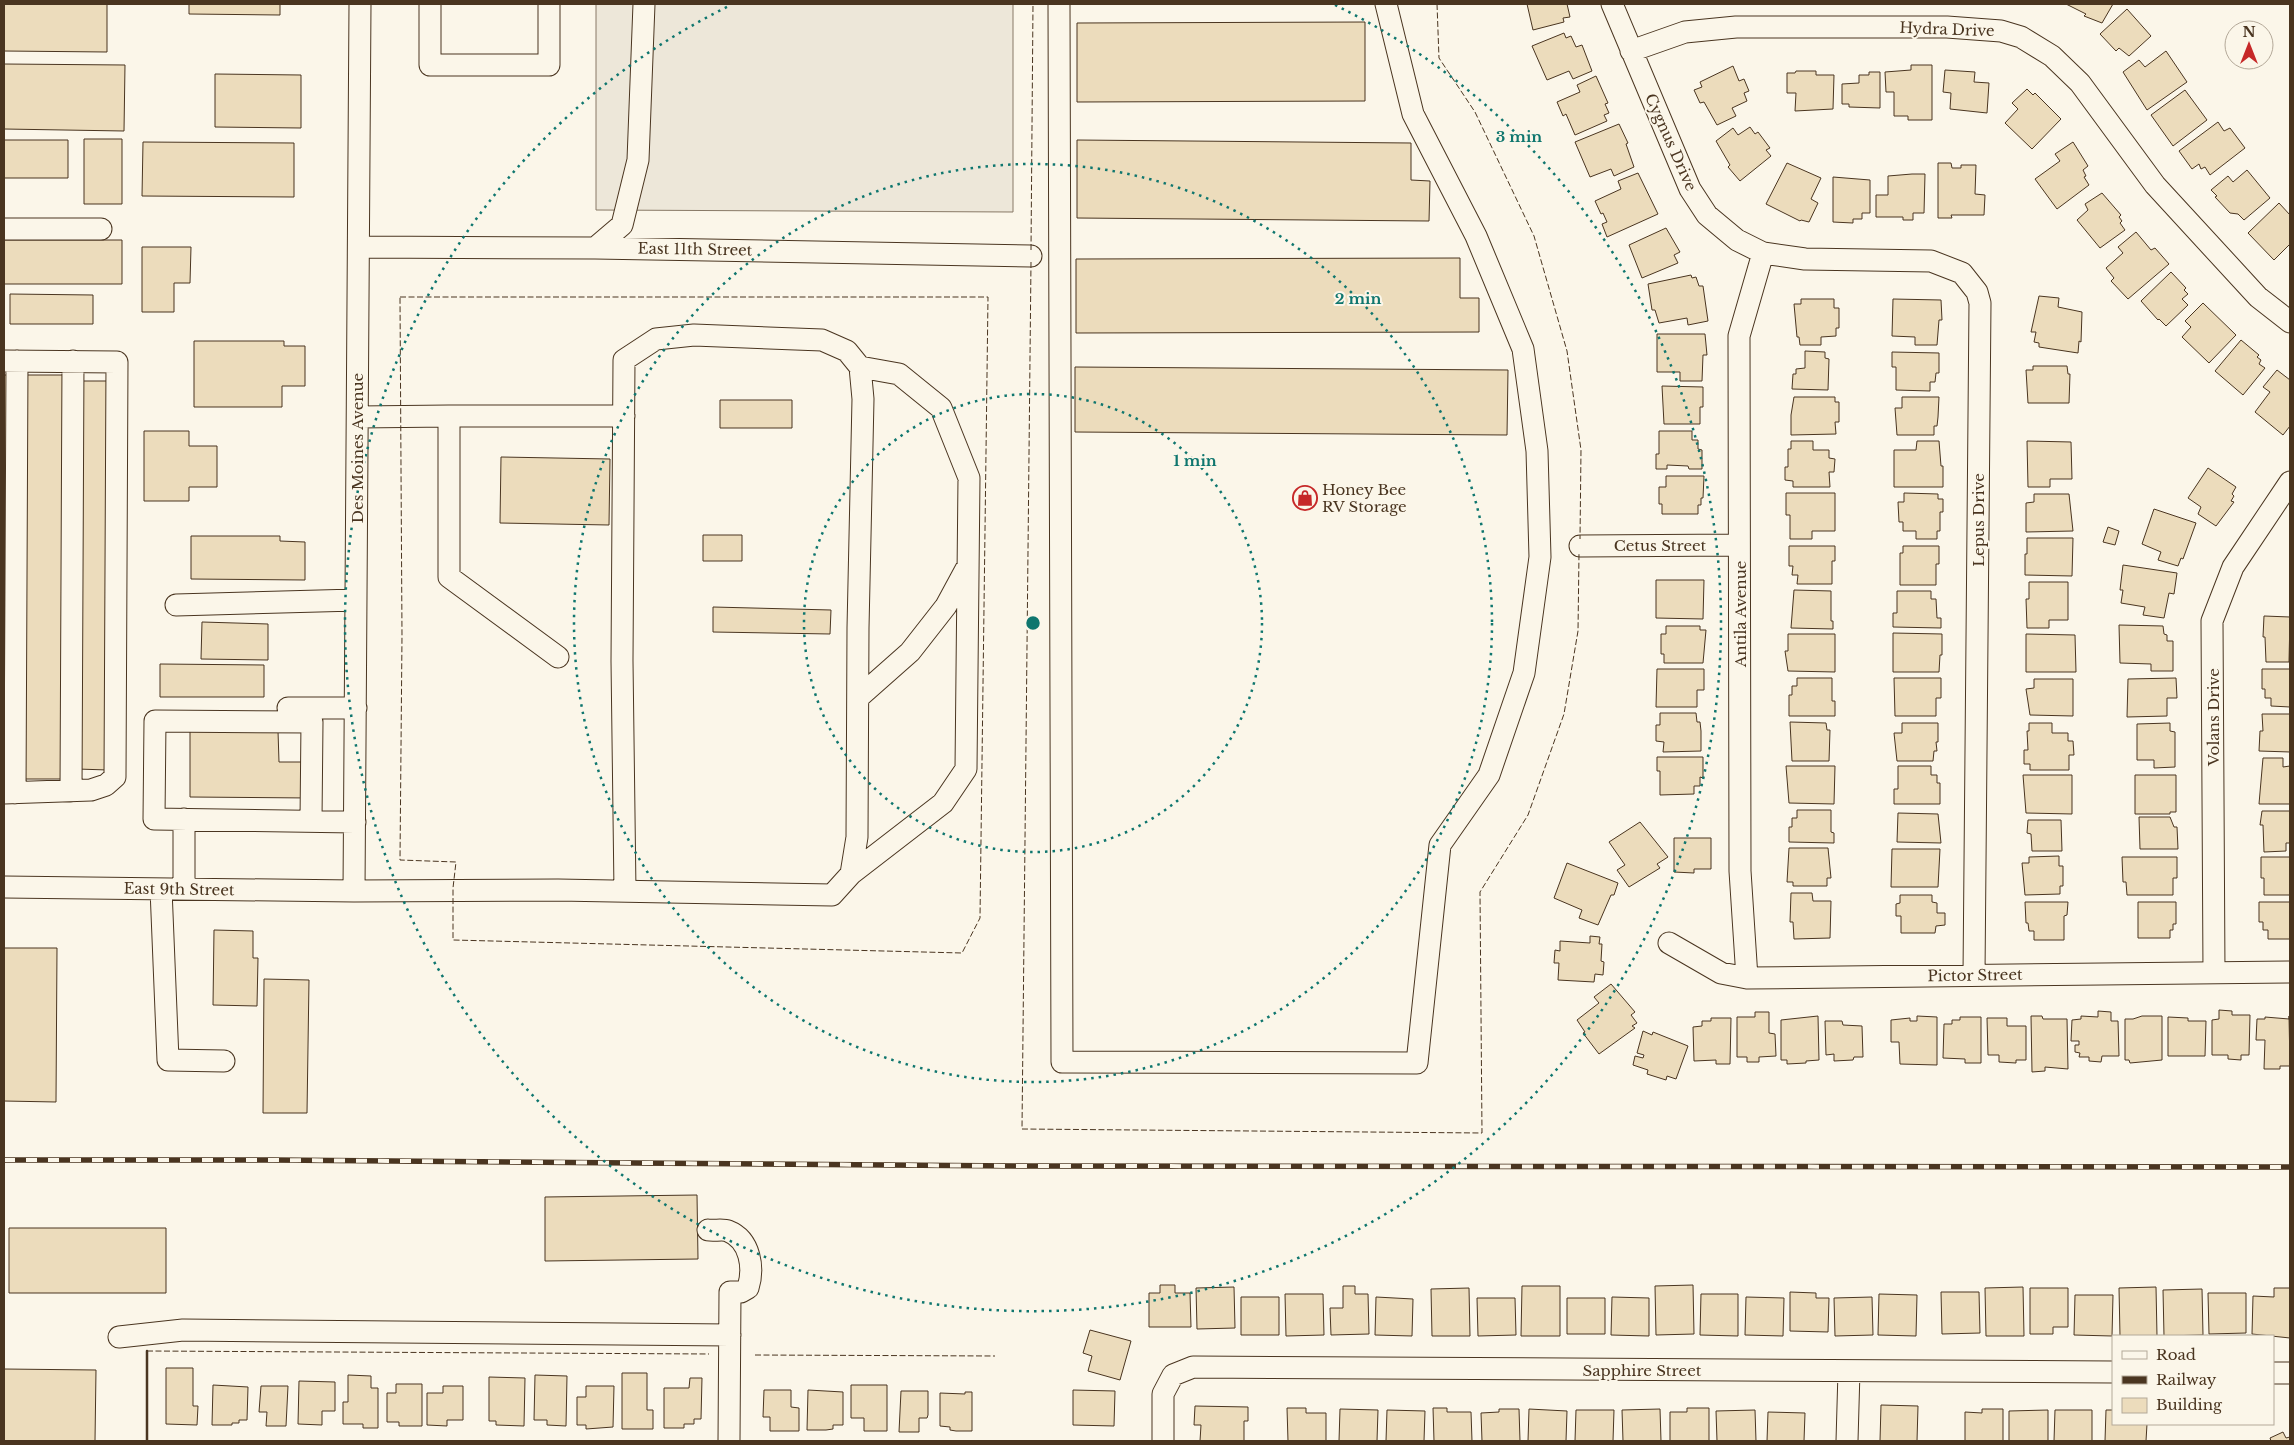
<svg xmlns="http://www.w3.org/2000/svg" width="2294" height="1445" font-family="'Libre Baskerville',serif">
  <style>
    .parking { fill: #ede7d9; stroke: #887966 }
    .building { fill: #ecdcbc; stroke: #4a3520 }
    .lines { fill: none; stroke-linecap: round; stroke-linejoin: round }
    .minor-casing { stroke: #4a3520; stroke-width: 23 }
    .minor { stroke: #fbf6e9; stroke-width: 21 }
    .rail-casing { stroke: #4a3520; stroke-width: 5.5 }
    .rail { stroke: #fbf6e9; stroke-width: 4; stroke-dasharray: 11; stroke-linecap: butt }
    .fence { stroke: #4a3520; stroke-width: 1; stroke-dasharray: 6 2.5; stroke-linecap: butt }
    .wall { stroke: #4a3520; stroke-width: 2.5 }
    .ring { fill: none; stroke: #0f766e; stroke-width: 2.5; stroke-dasharray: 2.5 5 }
    .labels { text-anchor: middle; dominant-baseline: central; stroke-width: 4; stroke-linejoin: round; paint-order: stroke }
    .street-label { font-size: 15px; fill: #4a3520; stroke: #fbf6e9 }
    .poi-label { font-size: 15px; fill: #4a3520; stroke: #fbf6e9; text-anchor: start }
    .centre { fill: #0f766e; stroke: #fbf6e9; stroke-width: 2.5 }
    .ring-label { font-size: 15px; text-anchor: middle; font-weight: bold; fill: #0f766e; stroke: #fbf6e9; stroke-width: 4; stroke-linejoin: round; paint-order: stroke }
  </style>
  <rect width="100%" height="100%" fill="#fbf6e9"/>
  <path class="parking" d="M596,4H1013V212L596,210Z"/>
  <path class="building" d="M4,4H107V52L4,51Z
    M189,4H280V15L189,14Z
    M1527,4H1567L1570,17L1563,18L1564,22L1533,30Z
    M2066,4H2113L2102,23L2084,16L2086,14Z
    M2127,9L2151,36L2129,56L2119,48L2116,51L2100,34Z
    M1365,22V101L1077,102V23Z
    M1564,33L1566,38L1571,36L1576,47L1582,45L1592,71L1573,79L1569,71L1547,80L1532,46Z
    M2166,51L2187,82L2147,110L2123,72L2139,60L2145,67Z
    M4,64L125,65L124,131L4,129Z
    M1911,65H1932V120H1908V116H1894V92H1886L1885,72L1911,70Z
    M1733,66L1739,81L1744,79L1749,91L1744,93L1747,101L1732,108L1736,116L1717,125L1704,102L1700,103L1694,90L1702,87L1700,82Z
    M1945,70L1975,72L1974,82L1989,83L1987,113L1950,109L1951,93L1943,92Z
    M1796,71H1816V75H1834L1833,109L1795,111L1796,93H1787V73H1795Z
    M1869,72H1880V108L1849,107V104H1842V84L1859,83V75H1869Z
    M215,74L301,75V128L215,127Z
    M1596,76L1608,103L1605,104L1609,113L1604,115L1607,121L1575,135L1566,114L1563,116L1557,102L1580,92L1577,85Z
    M2027,89L2033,95L2035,93L2061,119L2032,149L2005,123L2018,109L2012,103Z
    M2185,90L2207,120L2173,146L2151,115Z
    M2218,122L2224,131L2230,128L2245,148L2210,175L2205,167L2201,169L2199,164L2192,169L2179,151Z
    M1619,124L1628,143L1626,144L1634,167L1614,176L1611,169L1590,177L1575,142Z
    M1750,127L1755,134L1758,132L1770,148L1766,150L1771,156L1740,181L1728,167L1730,165L1716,141L1733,128L1738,135Z
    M84,139H122V204H84Z
    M4,140H68V178H4Z
    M1077,140L1411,143V180L1430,181L1429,221L1077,218Z
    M143,142L294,143V197L142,196Z
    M2073,142L2088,166L2083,170L2086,176L2084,177L2089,185L2057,209L2035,179L2060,161L2055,154Z
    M1787,163L1821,178L1811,199L1818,203L1809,222L1801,220L1800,221L1766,204Z
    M1938,163H1951L1952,168H1961V165H1976L1975,194L1985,195L1984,215H1951L1952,218H1938Z
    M2247,170L2270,198L2244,220L2238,214L2230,213L2215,197L2217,196L2211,190L2228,176L2233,182Z
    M1638,173L1658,214L1607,237L1602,224L1607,222L1603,213L1601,214L1595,201L1621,189L1618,181Z
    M1912,174H1925L1924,213H1913V220H1903V217H1876V195H1888V176Z
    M1833,177L1870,180V213H1862V219H1853V223L1833,222Z
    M2102,193L2121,215L2119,217L2122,221L2120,223L2125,230L2100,248L2077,220L2088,210L2085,204Z
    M2279,203L2290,215V244L2274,260L2248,233Z
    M1666,228L1680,252L1674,255L1678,263L1642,278L1629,245Z
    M2136,232L2151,250L2155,248L2169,264L2128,299L2111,281L2114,278L2106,268L2123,253L2118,247Z
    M4,240H122V284H4Z
    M142,247H191L190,283H174V312H142Z
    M1460,258V298H1479V332L1076,333V259Z
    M2171,272L2186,288L2184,290L2188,294L2182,299L2188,305L2166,326L2159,319L2158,320L2141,301Z
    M1691,275L1692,278L1696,277L1699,286H1703L1708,321L1688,325L1687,318L1659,323L1655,310H1652L1648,284Z
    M10,294L93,295V324H10Z
    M2039,296L2059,298L2058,307L2082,312L2081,342L2079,341L2078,353L2039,347V343L2034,342L2036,332H2031Z
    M1801,299H1834V308H1839V328H1836V336L1821,337V345H1800L1799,337H1797L1794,304H1801Z
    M1893,299L1941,300L1942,320H1939L1937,345H1915V337L1892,336Z
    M2203,303L2236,335L2209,363L2182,337L2191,327L2185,321Z
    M1657,334H1705L1707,355H1703L1702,381H1680V372H1657Z
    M2241,340L2259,355L2257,357L2261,360L2259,364L2265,368L2243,395L2215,371Z
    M194,341H284V346H305V386H282V407H194Z
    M1805,351L1825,352V358L1829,359L1828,390L1792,389L1793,374H1796V369L1805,368Z
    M1892,352L1939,353V373H1936L1935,382H1930V391L1896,390V367H1892Z
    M2033,366H2067L2068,374H2070L2069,403H2028L2026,370H2033Z
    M1075,367L1508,370L1507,435L1075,432Z
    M2277,370L2290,380V426L2283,435L2255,412L2270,392L2263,387Z
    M4,375H13L9,777H4Z
    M26,375H63L61,779H24Z
    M79,381H111L108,770L77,769Z
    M1662,386L1703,387V407H1700V424H1664Z
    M1794,397H1835V402H1839V422H1835L1836,434L1791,435V415Z
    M1902,397H1939L1938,417L1937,426H1934V435H1897L1895,408H1902Z
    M720,400H792V428H720Z
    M144,431H189V446H217V487H189V501H144Z
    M1659,431H1692V440H1698V449L1702,450V469H1689L1688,466L1667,465V469H1656V454H1659Z
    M1791,441H1813V450H1829V458L1835,459L1834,472H1829L1830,487H1793V481L1785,480V467H1788V449H1791Z
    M1917,441H1939L1941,466H1943V487H1894V450H1916Z
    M2027,441L2071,442L2072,479H2050V487H2028Z
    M501,457L610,459L609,525L500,523Z
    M2208,468L2236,487L2232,494L2234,496L2231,501L2234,502L2216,526L2198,514L2201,507L2188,498Z
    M1666,476H1704L1703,498H1701V505H1698V514H1662V504H1659V487H1666Z
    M1786,493H1835V531H1812V539H1790V515H1786Z
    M1904,493L1938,494V499H1943V512H1940V531H1937V539H1916V531H1903V522H1899L1898,502H1904Z
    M2034,494H2069L2073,531L2026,532V503L2034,502Z
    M2154,509L2196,523L2183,559L2181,558L2178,566L2158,560L2161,552L2142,544Z
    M2108,527L2119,531L2115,545L2103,542Z
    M703,535H742V561H703Z
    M191,536H280V541L305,542V580L191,579Z
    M2027,538H2073L2072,576L2025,575V554H2027Z
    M1789,546H1835V561H1832V584H1797L1798,575H1792L1793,566H1789Z
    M1903,546H1939V564H1936V585H1900V553H1903Z
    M2123,565L2177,573L2174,594L2169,593L2164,618L2143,615L2145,607L2121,603L2123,590H2120Z
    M1656,580H1704L1703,619L1656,618Z
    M2029,582H2068V620H2049V628H2027L2026,599H2029Z
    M1794,590L1831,591V621H1833V629L1791,628Z
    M1897,591H1931V599H1936L1937,618H1941V628L1893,627V613H1897Z
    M713,607L831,610L830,634L713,632Z
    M2264,616L2290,617L2289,662H2266L2265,637H2263Z
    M202,622L268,624V660L201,659Z
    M2119,625L2163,626L2164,634L2167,635V641H2173V671H2151V664L2120,663Z
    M1666,626H1700V630H1706L1703,663H1664V654H1661V634H1666Z
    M1893,633L1942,634V655H1940L1939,672H1893Z
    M1788,634H1835V672L1788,671L1785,651H1788Z
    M2026,634L2075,635L2076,672H2026Z
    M160,664L264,665V697H160Z
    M1657,669H1704V690H1697V707H1656Z
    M2262,669H2290V707L2271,706V698H2265V689H2262Z
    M1797,678H1832V701H1835V716H1789V695H1792V686H1797Z
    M1894,678H1941V698H1936V716H1895Z
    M2176,678L2177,698H2167V716L2127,717L2128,679Z
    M2034,679H2073V716L2030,715L2026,689L2034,688Z
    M1660,713H1696L1697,722H1700L1701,731V751L1663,752L1664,742L1656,741V725H1660Z
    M2262,714H2290V752L2259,751L2260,731H2263Z
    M1790,722L1826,723L1827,730H1830L1829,761H1792Z
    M1902,723H1938V742H1936L1937,751H1934L1933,761H1897L1894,733H1902Z
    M2029,723H2052V733H2068V741H2073L2074,755H2069V770H2030V764H2024V750H2028L2027,731H2029Z
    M2170,723V731L2175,732V767L2154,768V760H2137V724Z
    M190,730L278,731L279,762H310V798L190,797Z
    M1657,757H1703V778L1700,777V786H1694V794L1660,795V771H1657Z
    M2263,758H2283V767L2290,766V804H2259Z
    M1786,766H1835L1834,804L1789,803Z
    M1898,766H1931V775H1937V783H1940V804H1894V789H1898Z
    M2023,775H2072V814L2026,813Z
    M2135,775H2176V812H2170V814H2135Z
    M1797,810H1831V832L1834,833V843L1789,842V827H1792V818H1797Z
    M2262,811H2290V843H2286V851L2264,852L2263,825H2260Z
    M1898,813L1938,814L1941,843L1897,842Z
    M2139,817H2170L2174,827H2177L2178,849H2140Z
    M2028,820H2061L2062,851H2032L2031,834L2027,833Z
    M1640,822L1668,857L1657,864L1660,868L1629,887L1617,870L1625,865L1609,842Z
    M1674,838H1711V869H1694V873L1674,872Z
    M1789,848H1828L1831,878H1827V886H1793V882H1787Z
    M1892,849H1940L1938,887H1891Z
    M2059,856V866H2063V886H2060V894L2025,895L2022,863H2029V857Z
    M2122,857H2177V878H2173V895H2127L2126,882H2123Z
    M2261,857H2290V895H2264V878H2261Z
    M1567,863L1618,883L1614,895H1611L1598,925L1579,918L1582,910L1554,898Z
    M1791,893H1812L1813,901H1831L1830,938L1794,939L1793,922H1790Z
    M1900,895H1932V902L1937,903V913H1945V925L1936,926L1935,933H1901V916H1896V904L1900,903Z
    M2025,902H2068L2067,915L2064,916V940H2034V931H2029L2028,923H2026Z
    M2138,902H2176V924H2173V930H2170V938H2138Z
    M2259,902H2290V939H2268V930H2263V922H2259Z
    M214,930L253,931V958H258L257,1006L213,1005Z
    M1590,936L1600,937L1599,944H1602L1601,961L1604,962L1603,975L1595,974L1594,982L1558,980L1559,963H1554L1555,950L1560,951V941L1590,943Z
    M4,948H57L56,1102L4,1101Z
    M264,979L309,980L307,1113H263Z
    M1611,984L1635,1012L1631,1015L1637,1023L1632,1026L1635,1028L1599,1054L1583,1033L1585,1032L1577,1020L1599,1003L1594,997Z
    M2219,1010L2232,1011V1015H2250L2249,1055H2241V1060L2228,1059V1055H2212V1020L2219,1019Z
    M2098,1011L2111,1012V1021H2118L2119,1056H2102L2101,1062L2089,1061V1057H2079L2080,1053L2075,1052V1045H2079V1041H2071L2072,1020L2081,1019V1016L2098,1017Z
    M1755,1012H1769V1033L1775,1034L1776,1056L1759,1057V1062H1747V1057H1737V1017H1755Z
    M1818,1016L1819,1060L1806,1061V1063L1787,1064V1060H1781V1020Z
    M1917,1016L1937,1017V1065L1900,1064L1899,1042H1891V1020L1910,1018V1021H1917Z
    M2031,1016H2042L2043,1019H2067L2068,1069L2045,1067V1071L2032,1072Z
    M2142,1016H2162V1060L2130,1063L2129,1060H2125V1019H2133Z
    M2289,1016L2290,1066H2280V1069H2264L2265,1040H2256L2257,1019H2265V1017L2289,1019Z
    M1960,1017H1981V1063H1965V1059L1943,1058L1944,1024H1952V1020H1960Z
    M2168,1017L2188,1018V1021H2206L2205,1056H2168Z
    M1711,1018H1731L1730,1064H1716V1060L1694,1061L1693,1027L1702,1026V1021H1711Z
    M1987,1018H2007V1026H2026V1060H2016V1063L1999,1062V1055H1988Z
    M1825,1021H1842L1843,1025L1862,1026L1863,1057H1854L1853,1060L1834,1061V1054L1826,1055Z
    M1643,1031L1652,1035L1653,1032L1688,1046L1676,1079L1667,1076L1666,1080L1647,1074L1648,1070L1633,1065L1635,1056L1643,1058L1644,1055L1637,1053Z
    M697,1195L698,1259L545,1261V1197Z
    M9,1228H166V1293H9Z
    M1160,1285H1175V1293H1190L1191,1327H1149V1293H1160Z
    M1693,1285L1694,1334L1656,1335L1655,1286Z
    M1343,1286H1355V1294H1368L1369,1334L1331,1335L1330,1308H1343Z
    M1522,1286H1560V1336H1521Z
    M1234,1287L1235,1328L1197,1329L1196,1288Z
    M2023,1287L2024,1336H1986L1985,1288Z
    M2156,1287L2157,1336H2120L2119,1288Z
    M1469,1288L1470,1336H1432L1431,1289Z
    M2030,1288H2068V1327H2053V1334H2030Z
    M2274,1288H2290V1338L2252,1334L2253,1296L2274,1297Z
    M2202,1289L2203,1335L2164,1336L2163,1290Z
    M1790,1292L1816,1293V1298H1829L1828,1332L1790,1331Z
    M1941,1292H1979L1980,1333L1942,1334Z
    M2208,1293H2246V1333L2209,1334Z
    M1285,1294H1323L1324,1335L1286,1336Z
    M1701,1294H1738V1336L1700,1335Z
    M1879,1294L1917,1295L1916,1336L1878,1335Z
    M2075,1295H2113L2112,1336L2074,1335Z
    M1241,1297H1279V1335H1241Z
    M1376,1297L1413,1299L1412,1336L1375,1335Z
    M1612,1297L1649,1298V1336L1611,1335Z
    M1746,1297L1784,1298L1783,1336L1745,1335Z
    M1872,1297L1873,1335L1835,1336L1834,1298Z
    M1477,1298H1515L1516,1335L1478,1336Z
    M1567,1298H1605V1334H1567Z
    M1090,1330L1131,1341L1120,1380L1088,1371L1092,1356L1083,1353Z
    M166,1368H193V1406H198L197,1425L166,1424Z
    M4,1369L96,1370L95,1441H4Z
    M622,1373H647V1410H653V1429H622Z
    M348,1375L371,1376V1388H378V1428H363V1424H343V1402H348Z
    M535,1375L567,1376L566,1426L547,1425V1420H534Z
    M489,1377L525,1378L524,1426L496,1425V1421H489Z
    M690,1378H702L701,1419H694V1424H684V1428H664V1388H689Z
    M299,1381L335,1382V1411H322V1425L298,1424Z
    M396,1384H422V1426H399V1422H387V1393H396Z
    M213,1385L248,1387L247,1420H239V1423H232V1425H212Z
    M851,1385H887V1431H864V1418H851Z
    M261,1386H288L286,1426H266L267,1412H259Z
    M443,1386H463V1420H447V1426L427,1425V1393H443Z
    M586,1386H614L613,1427L586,1429V1425H577V1397H586Z
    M764,1390H791V1407L799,1408V1431H770V1417H763Z
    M808,1390L843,1392V1425H833V1429L826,1430H807Z
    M1073,1390L1115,1391L1114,1426L1073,1425Z
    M901,1391H928V1415L927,1418H919V1432H899Z
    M965,1392H972V1431H956L950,1430V1427L940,1426V1393L965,1394Z
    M1881,1405L1918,1406L1917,1441H1880Z
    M1195,1406L1248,1407V1421H1244V1441H1200L1201,1425H1194Z
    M1287,1408H1306V1413H1326V1441H1288Z
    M1433,1408H1447V1412H1471L1472,1441H1434Z
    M1687,1408H1709V1441H1670V1412H1687Z
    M1340,1409L1378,1410L1377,1441H1339Z
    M1499,1409H1519L1520,1441H1482L1481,1413L1499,1412Z
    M1529,1409L1567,1411L1566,1441H1528Z
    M1660,1409L1661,1441H1623L1622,1410Z
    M1982,1409H2003V1441H1965V1412L1982,1413Z
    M1387,1410L1425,1411L1424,1441H1386Z
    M1576,1410H1614L1613,1441H1575Z
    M1755,1410L1756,1441H1717L1716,1411Z
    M2048,1410V1441H2009V1411Z
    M2055,1410H2092V1441H2054Z
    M2106,1410H2113V1424H2147L2146,1441H2105Z
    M1768,1412L1805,1413L1804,1441H1767Z
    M2283,1432L2286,1438L2290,1437V1441H2271L2270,1438Z"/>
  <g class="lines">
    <defs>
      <path id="minor" d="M430,4V65H549V4
        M1059,4L1062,1062L1417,1063L1440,845L1489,775L1524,673L1540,557L1537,451L1523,349L1476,236L1413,114L1386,4
        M1612,4L1690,189L1707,215L1737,240L1763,253L1805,259L1931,261L1962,273L1977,292L1980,303L1974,975
        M1631,51L1685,32L1736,27H1947L2001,31L2021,37L2052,56L2080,83L2155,185L2258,297L2290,322
        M4,229H101
        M359,247L595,248L1031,256
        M595,248L622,225L638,160L644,4
        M4,361L117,362L115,777L106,785L91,790L4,793
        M449,416H624
        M358,417L449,416V577L558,657
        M1580,546L1739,545
        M176,605L356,600
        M858,698L910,652L946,606L966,569
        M288,708H356
        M71,791L73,361
        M15,793L17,361
        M184,819V889
        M311,821L312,722L155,721L154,819L355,822
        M851,874L943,803L966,769L969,478L941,408L899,374L860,367
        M4,887L354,891L558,890L832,895L851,874L857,837L858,628L863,399L860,367L847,351L822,340L694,335L656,339L624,360L622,661L625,891
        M161,889L168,1060L224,1061
        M354,891L360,4
        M1669,943L1721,973L1747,978L2290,972
        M2214,972L2212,621L2233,567L2290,482
        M1747,978L1740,871L1739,336L1763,253
        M708,1230C714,1231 723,1229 728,1231C751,1240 754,1269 748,1288L741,1292H730L729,1441
        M119,1337L183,1330L730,1335
        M2273,1373H2290
        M1163,1441V1394L1173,1375L1193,1367L2113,1372
        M1847,1441L1849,1371"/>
    </defs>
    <use href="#minor" class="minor-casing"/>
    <use href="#minor" class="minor"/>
    <defs>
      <path id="rail" d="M4,1160H273L1015,1166L2290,1167"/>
    </defs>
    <use href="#rail" class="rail-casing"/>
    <use href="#rail" class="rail"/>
    <path class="fence" d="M1437,4L1439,58L1475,112L1534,236L1567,351L1581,450L1580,539
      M1031,250L1033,4
      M1031,262L1022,1129L1482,1133L1480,892L1528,815L1564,714L1578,631L1579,554
      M400,297H988L980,918L962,953L453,940V888L456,862L400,860L402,636Z
      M147,1351L709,1354
      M755,1355L995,1356"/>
    <path class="wall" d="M147,1441V1351"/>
  </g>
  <g class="ring">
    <circle cx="1033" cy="623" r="229"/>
    <circle cx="1033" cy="623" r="459"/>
    <path d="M1335 5A688 688 0 1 1 731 5"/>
  </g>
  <defs>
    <symbol id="shop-ring" viewBox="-11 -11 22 22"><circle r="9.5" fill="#fbf6e9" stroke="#c62828" stroke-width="1.5"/><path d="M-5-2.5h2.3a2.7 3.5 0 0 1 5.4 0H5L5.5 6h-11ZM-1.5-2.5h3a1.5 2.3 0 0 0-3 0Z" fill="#c62828"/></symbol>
  </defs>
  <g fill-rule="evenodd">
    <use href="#shop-ring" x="1291" y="484" width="28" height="28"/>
  </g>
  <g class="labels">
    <g class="street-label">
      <text transform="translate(1947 29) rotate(2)">Hydra Drive</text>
      <text transform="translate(1671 142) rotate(66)">Cygnus Drive</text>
      <text transform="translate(695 249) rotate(1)">East 11th Street</text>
      <text transform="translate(357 448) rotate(-90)">Des Moines Avenue</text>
      <text transform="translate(1978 520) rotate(-90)">Lepus Drive</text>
      <text x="1660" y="545">Cetus Street</text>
      <text transform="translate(1740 614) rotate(-90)">Antila Avenue</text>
      <text transform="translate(2213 717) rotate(-90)">Volans Drive</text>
      <text transform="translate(179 889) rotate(1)">East 9th Street</text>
      <text transform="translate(1975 975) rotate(-1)">Pictor Street</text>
      <text x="1642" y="1370">Sapphire Street</text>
    </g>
    <g class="poi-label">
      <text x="1322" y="489">Honey Bee<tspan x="1322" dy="17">RV Storage</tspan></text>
    </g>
  </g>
  <circle cx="1033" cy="623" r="8" class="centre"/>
  <g class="ring-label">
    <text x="1519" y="142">3 min</text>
    <text x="1358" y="304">2 min</text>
    <text x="1195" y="466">1 min</text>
  </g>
  <rect width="2294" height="1445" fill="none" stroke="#4a3520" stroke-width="10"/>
  <rect x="2112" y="1335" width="162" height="90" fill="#fbf6e9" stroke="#b4a999"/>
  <rect x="2122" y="1351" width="25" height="8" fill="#fbf6e9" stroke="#b4a999"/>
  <text x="2156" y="1360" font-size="15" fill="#4a3520">Road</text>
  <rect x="2122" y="1376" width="25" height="8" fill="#4a3520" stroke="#b4a999"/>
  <text x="2156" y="1385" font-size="15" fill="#4a3520">Railway</text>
  <rect x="2122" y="1398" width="25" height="15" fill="#ecdcbc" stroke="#b4a999"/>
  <text x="2156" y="1410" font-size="15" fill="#4a3520">Building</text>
  <g transform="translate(2249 45)"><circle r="24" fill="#fbf6e9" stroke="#b4a999"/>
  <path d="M0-4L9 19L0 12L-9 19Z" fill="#c62828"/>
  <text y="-8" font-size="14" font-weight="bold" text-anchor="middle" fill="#4a3520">N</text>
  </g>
</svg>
